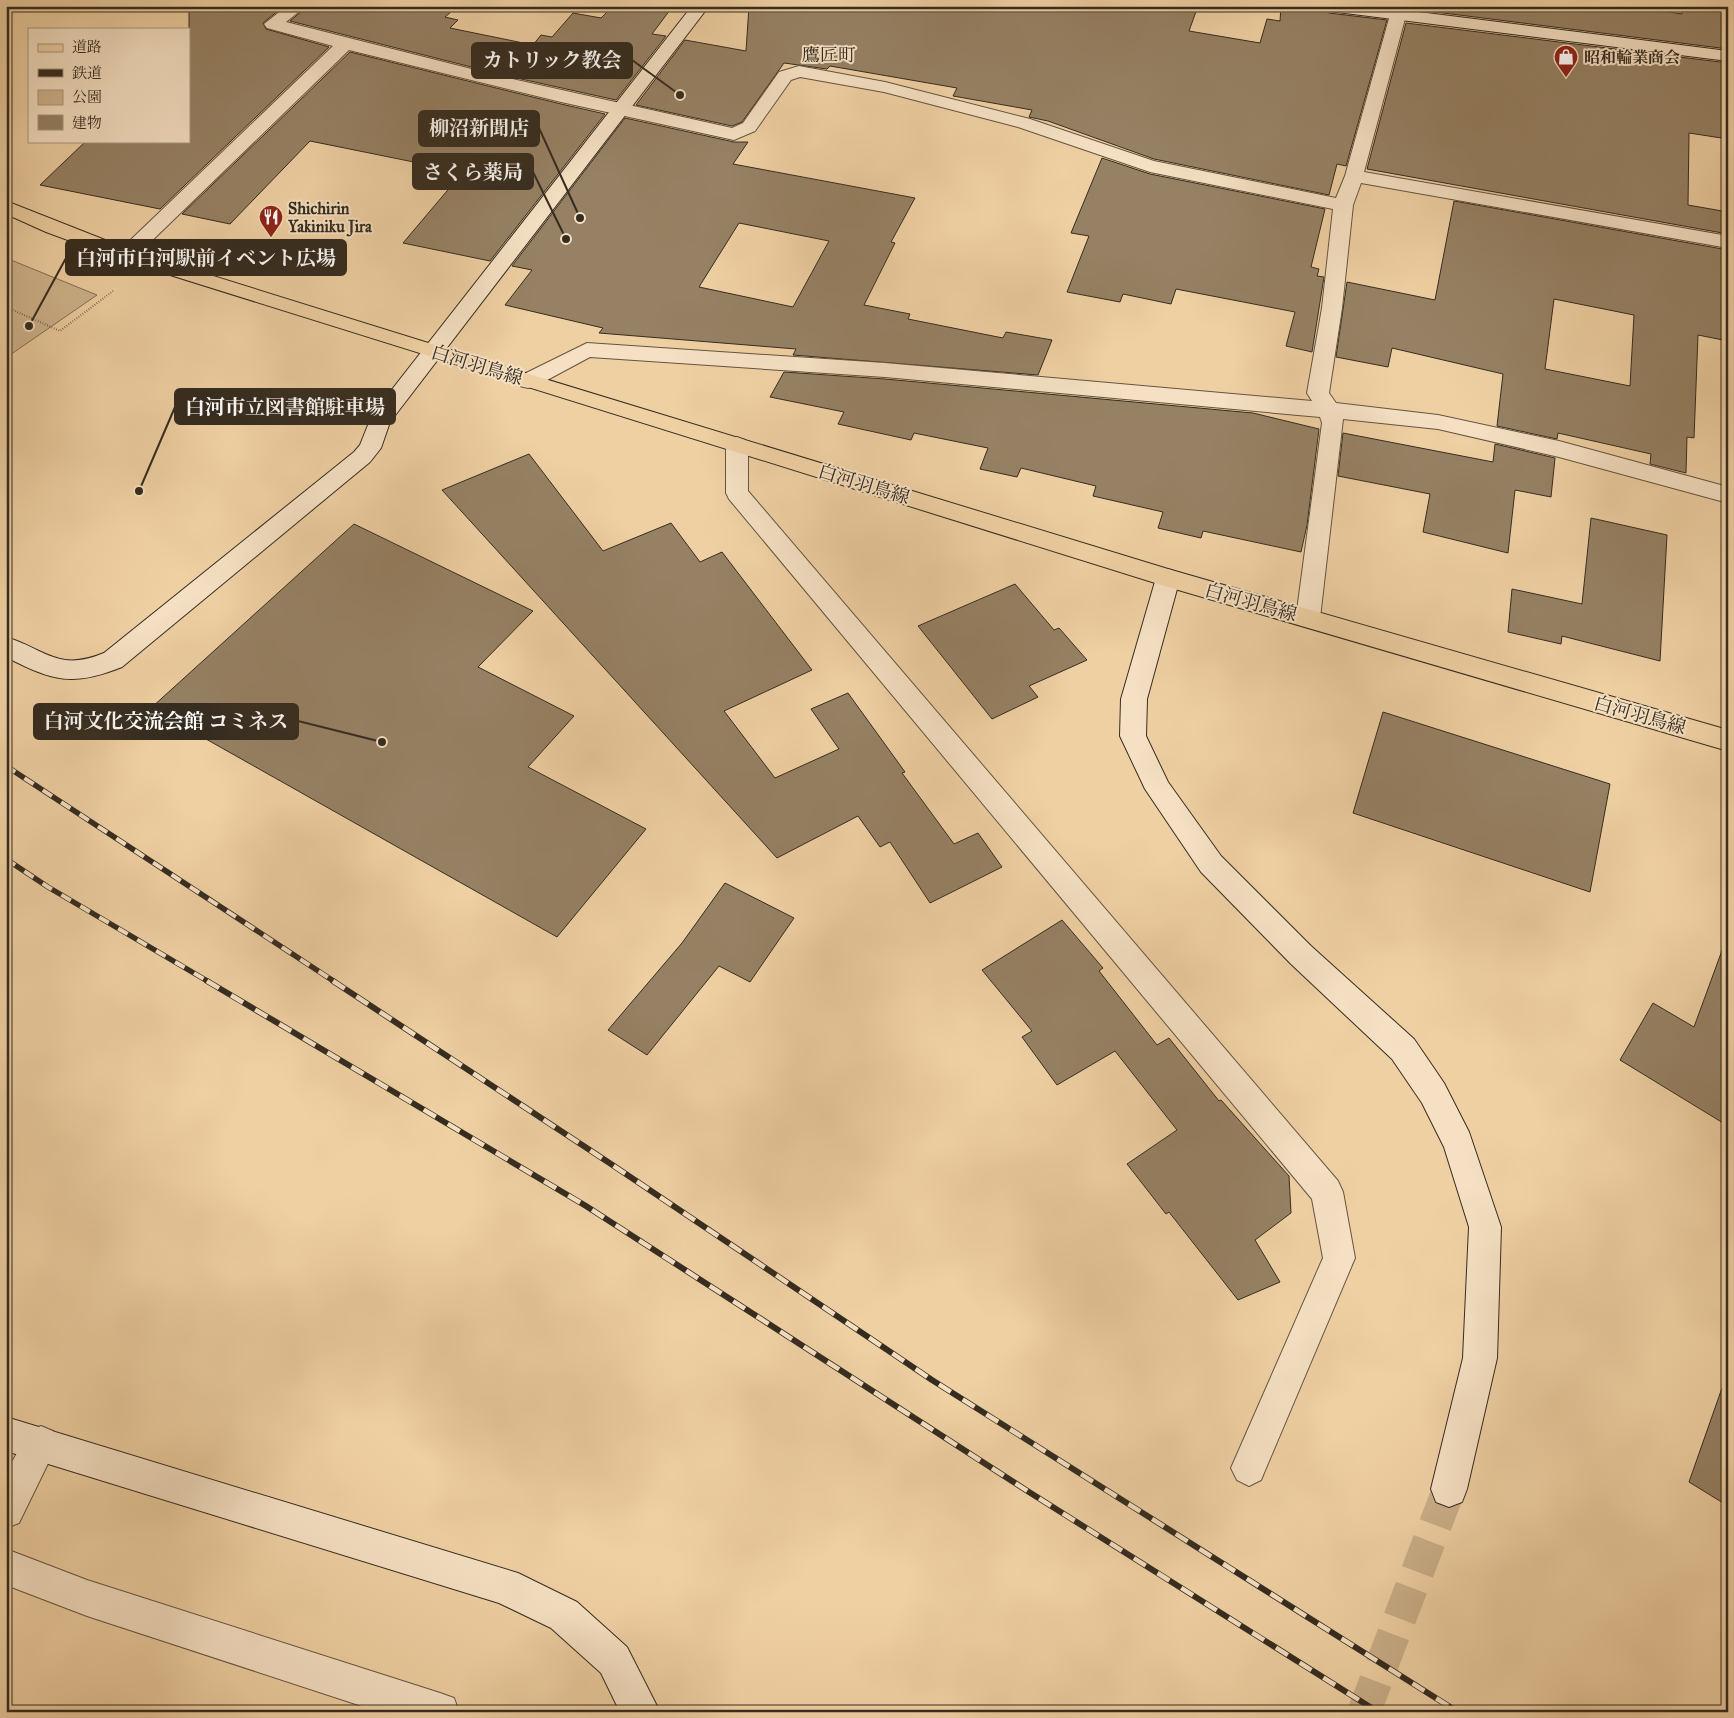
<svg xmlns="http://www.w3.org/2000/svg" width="1734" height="1718" font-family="'IM FELL Great Primer','Noto Serif JP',serif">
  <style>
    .green { fill: #cfb48d; stroke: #827056 }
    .building { fill: #968164; stroke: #352c20; fill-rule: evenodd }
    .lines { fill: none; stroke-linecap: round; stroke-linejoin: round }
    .secondary-tunnel { stroke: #caaf89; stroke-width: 33; stroke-dasharray: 33 17; stroke-linecap: butt }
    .street-casing { stroke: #645541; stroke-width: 2 }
    .secondary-casing { stroke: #352c20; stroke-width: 2 }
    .primary-casing { stroke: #352c20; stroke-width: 2 }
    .path { stroke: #352c20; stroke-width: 2; stroke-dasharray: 0.5 2; stroke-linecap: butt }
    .street { fill: #f5e0c3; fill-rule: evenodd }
    .secondary { fill: #f5e0c3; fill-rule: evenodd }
    .primary { fill: #efd0a3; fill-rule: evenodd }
    .rail-far1-casing { stroke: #352c20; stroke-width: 5.5 }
    .rail-casing { stroke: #352c20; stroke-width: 6 }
    .rail-far1 { stroke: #f5e0c3; stroke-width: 4; stroke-dasharray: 11; stroke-linecap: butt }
    .rail { stroke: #f5e0c3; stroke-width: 4.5; stroke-dasharray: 14; stroke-linecap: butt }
    .labels { text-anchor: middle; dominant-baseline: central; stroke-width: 4; stroke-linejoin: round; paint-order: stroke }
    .far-poi-label { font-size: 16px; font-weight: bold; fill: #352c20; stroke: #f5e0c3; text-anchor: start }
    .far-quarter-label { font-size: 18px; fill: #352c20; stroke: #f5e0c3 }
    .street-label { font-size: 19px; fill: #352c20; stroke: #f5e0c3 }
    .leader { fill: none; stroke: #352c20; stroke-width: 2 }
    .callout-dot { fill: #352c20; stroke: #f5e0c3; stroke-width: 2 }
    .callout { fill: #352c20; stroke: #352c20; stroke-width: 2 }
    .callout-label { font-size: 20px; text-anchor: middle; font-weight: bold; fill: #fff }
  </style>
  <rect width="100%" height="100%" fill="#efd0a3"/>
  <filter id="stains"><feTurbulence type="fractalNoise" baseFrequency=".004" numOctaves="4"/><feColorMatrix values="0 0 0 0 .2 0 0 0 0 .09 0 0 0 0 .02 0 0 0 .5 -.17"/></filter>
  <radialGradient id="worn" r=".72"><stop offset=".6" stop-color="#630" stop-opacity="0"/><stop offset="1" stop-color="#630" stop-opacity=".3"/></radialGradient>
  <path class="green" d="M6,258L97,295L7,357H6Z"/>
  <path class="building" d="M189,6H284L263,23L266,29L329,47L160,209L40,185L86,141H189Z
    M308,6H458L445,17L458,20L450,28L533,45L541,35L552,37L573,13L601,18L613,6H673L652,34L666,36L616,100L503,75L290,21Z
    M749,6H1198L1189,31L1260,43L1267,19L1280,21L1281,6H1319L1329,13L1387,20L1346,166L1337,164L1329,195L1154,159L1048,121L1029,117L1032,110L953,96L957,88L830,66L827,69L784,63L742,122L732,126L636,105L685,40L746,51Z
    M1388,6H1631L1682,14V6H1728V49Z
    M1406,23L1728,63V139L1689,133L1688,205L1728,212V234L1367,169Z
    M350,52L561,104L605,114L490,261L403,243L463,172L310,141L230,224L182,214Z
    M625,118L734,142H748L733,164L915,198L891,242L895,243L864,305L910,314L908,319L1003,338L1006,332L1052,340L1038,375L793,355L796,349L599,333L603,328L505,305L532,270L512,266ZM739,223L829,241L793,307L699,287Z
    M1102,158L1150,174L1325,209L1311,267L1319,269L1317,276L1324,277L1312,352L1286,346L1295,312L1176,289L1171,304L1123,294L1120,302L1067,292L1089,236L1071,233Z
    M1454,201L1728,250V341L1698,335L1694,438L1687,437L1686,473L1650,464L1651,454L1558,433L1557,439L1497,426L1503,374L1392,348L1388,367L1336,357L1347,282L1435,300ZM1554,299L1634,315L1630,386L1545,369Z
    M784,372L885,379L1253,413L1319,429L1307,525L1301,552L1203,531L1201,538L1158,528L1163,512L1093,496L1096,486L1021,468L1017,477L980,469L988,448L914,433L911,440L838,424L844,412L770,397Z
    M1343,433L1493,462L1495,444L1555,458L1551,497L1515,490L1508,553L1423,532L1430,494L1338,476Z
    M529,454L603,551L671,523L700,562L722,552L812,670L724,711L775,778L839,749L811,709L848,693L905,772L902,773L954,844L978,833L1002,867L930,903L890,842L880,847L858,816L777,858L442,490Z
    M1591,518L1667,535L1660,661L1562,636L1561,644L1508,632L1512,589L1582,604Z
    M354,524L533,611L478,667L574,716L528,767L646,829L557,937L151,708Z
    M1015,584L1054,630L1059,628L1087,660L1029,686L1038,697L992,719L918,626Z
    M1383,712L1610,784L1590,892L1353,813Z
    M725,883L794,918L750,982L719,966L647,1055L608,1030L682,943Z
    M1062,920L1103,968L1099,971L1157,1045L1169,1038L1219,1101L1221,1100L1289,1176L1291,1213L1255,1240L1280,1282L1238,1300L1169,1212L1166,1214L1127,1164L1177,1130L1115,1051L1057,1085L1022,1037L1032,1031L982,970Z
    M1724,945L1728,946V1126L1620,1060L1653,1003L1694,1027Z
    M1722,1388L1728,1389V1506L1689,1482Z"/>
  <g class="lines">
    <path class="secondary-tunnel" d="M1364,1712L1449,1489"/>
    <defs>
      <path id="street" d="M287,6H306L286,22L503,77L732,128L743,123L779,72L799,66L885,82L1030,119L1154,161L1336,198L1345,176L1390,15L1392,11H1404L1406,15L1364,172L1728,236V248L1361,183L1353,205L1342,308L1329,393L1336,403L1438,415L1559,441L1728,487V503L1559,457L1438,429L1343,419L1320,618L1317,625L1308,627L1299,625L1296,618L1322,423L1320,417L885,377L590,357L536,386L528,388L520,386L517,381L520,376L587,343L885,363L1312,401L1307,393L1322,308L1333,209L1150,172L1018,127L884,92L800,77L791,80L755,131L734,140L561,102L349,50L133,259L126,261L119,259L116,255L119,251L333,46L267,28L264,24Z
        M737,437L745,440L748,445V491L1338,1181L1343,1192L1355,1258L1261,1480L1249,1486L1237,1480L1231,1468L1323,1258L1312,1199L729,499L726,493V445L729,440Z
        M41,1426L53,1431L58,1443L19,1523L6,1528V1473L29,1431Z
        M6,1549L87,1580L440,1693L454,1698L459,1712H380L87,1616L6,1585Z"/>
      <path id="secondary" d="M692,6H709L390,422L381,448L370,462L122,667C72,687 53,681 6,657V637C47,650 58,672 104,653L354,452L360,445L372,415Z
        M1321,6H1371L1728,51V61L1329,11Z
        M1168,569L1176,572L1180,578L1147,699L1146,736L1168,782L1221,856L1311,946L1414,1039L1444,1083L1469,1132L1501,1227L1497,1358L1467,1489L1462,1502L1449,1507L1436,1502L1431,1489L1463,1358L1469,1227L1444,1147L1422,1103L1392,1059L1291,964L1201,872L1145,789L1120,736L1121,699L1156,578L1160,572Z
        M6,1417L518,1573L577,1602L627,1647L660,1712H620L601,1673L551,1628L499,1603L6,1451Z"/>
      <path id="primary" d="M6,201L133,251L483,360L1168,569L1728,730V751L1168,587L119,259L46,232L6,214Z"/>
    </defs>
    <use href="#street" class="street-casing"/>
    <use href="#secondary" class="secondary-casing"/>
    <use href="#primary" class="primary-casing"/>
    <path class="path" d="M6,307L60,331L113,291"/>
    <use href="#street" class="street"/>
    <use href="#secondary" class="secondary"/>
    <use href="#primary" class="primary"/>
    <defs>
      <path id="rail-far1" d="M6,766L335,982
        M6,859L48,887L209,982"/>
      <path id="rail" d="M207,981L586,1206L1029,1492L1378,1712
        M333,981L611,1164L932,1380L1458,1712"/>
    </defs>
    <use href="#rail-far1" class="rail-far1-casing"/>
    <use href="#rail" class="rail-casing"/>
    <use href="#rail-far1" class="rail-far1"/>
    <use href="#rail" class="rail"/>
  </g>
  <defs>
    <symbol id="shop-pin" viewBox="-11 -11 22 30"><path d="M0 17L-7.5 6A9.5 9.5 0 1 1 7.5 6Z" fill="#8f2418" stroke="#f5e0c3"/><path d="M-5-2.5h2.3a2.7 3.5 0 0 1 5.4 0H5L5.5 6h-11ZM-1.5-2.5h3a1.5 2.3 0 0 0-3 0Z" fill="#fff"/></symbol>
    <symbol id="restaurant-pin" viewBox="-11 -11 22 30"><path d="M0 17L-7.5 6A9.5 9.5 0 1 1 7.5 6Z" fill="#8f2418" stroke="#f5e0c3"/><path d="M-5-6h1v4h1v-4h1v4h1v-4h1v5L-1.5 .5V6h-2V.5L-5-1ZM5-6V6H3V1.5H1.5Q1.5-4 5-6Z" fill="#fff"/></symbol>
  </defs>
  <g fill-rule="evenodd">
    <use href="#shop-pin" x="1552" y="43" width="28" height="38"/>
    <use href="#restaurant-pin" x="257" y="203" width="28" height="38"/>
  </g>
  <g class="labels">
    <g class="far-poi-label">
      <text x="1584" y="57">昭和輪業商会</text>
      <text x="288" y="208">Shichirin<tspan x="288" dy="18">Yakiniku Jira</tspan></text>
    </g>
    <g class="far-quarter-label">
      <text x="829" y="55">鷹匠町</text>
    </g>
    <g class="street-label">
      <text transform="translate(477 365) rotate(17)">白河羽鳥線</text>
      <text transform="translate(864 484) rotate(17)">白河羽鳥線</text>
      <text transform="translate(1251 602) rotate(16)">白河羽鳥線</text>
      <text transform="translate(1640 715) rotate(16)">白河羽鳥線</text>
    </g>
  </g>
  <path class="leader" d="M680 95L632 60M580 218L539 128M566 239L533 172M29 326L66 258M139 491L175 407M382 742L298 721"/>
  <g class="callout-dot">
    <circle cx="680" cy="95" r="5"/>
    <circle cx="580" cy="218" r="5"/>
    <circle cx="566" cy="239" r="5"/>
    <circle cx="29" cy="326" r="5"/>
    <circle cx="139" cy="491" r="5"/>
    <circle cx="382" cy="742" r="5"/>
  </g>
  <g class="callout">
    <rect x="472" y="43" width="160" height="35" rx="5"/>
    <rect x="419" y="111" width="120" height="35" rx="5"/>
    <rect x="413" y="154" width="120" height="35" rx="5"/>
    <rect x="66" y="240" width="280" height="35" rx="5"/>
    <rect x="175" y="389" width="220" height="35" rx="5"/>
    <rect x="34" y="704" width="264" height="35" rx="5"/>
  </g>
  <g class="callout-label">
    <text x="552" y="67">カトリック教会</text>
    <text x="479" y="135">柳沼新聞店</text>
    <text x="473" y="179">さくら薬局</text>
    <text x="206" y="265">白河市白河駅前イベント広場</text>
    <text x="285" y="414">白河市立図書館駐車場</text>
    <text x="166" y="728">白河文化交流会館 コミネス</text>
  </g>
  <rect width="1734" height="1718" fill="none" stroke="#efd0a3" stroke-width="25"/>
  <rect x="8" y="8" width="1719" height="1703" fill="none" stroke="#352c20" stroke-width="2.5"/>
  <rect x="12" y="12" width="1709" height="1693" fill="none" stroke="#352c20"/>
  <rect x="28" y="28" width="162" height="115" fill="#f5e0c3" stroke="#a89882"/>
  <rect x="38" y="44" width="25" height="8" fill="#efd0a3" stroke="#a89882"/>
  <text x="72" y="52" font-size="15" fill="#352c20">道路</text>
  <rect x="38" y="69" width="25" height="8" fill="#352c20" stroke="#a89882"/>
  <text x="72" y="78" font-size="15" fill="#352c20">鉄道</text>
  <rect x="38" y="90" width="25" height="15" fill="#cfb48d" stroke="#a89882"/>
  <text x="72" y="102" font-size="15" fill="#352c20">公園</text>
  <rect x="38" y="115" width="25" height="15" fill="#968164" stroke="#a89882"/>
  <text x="72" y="128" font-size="15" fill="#352c20">建物</text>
  <rect width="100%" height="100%" filter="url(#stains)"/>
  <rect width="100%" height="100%" fill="url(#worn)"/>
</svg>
